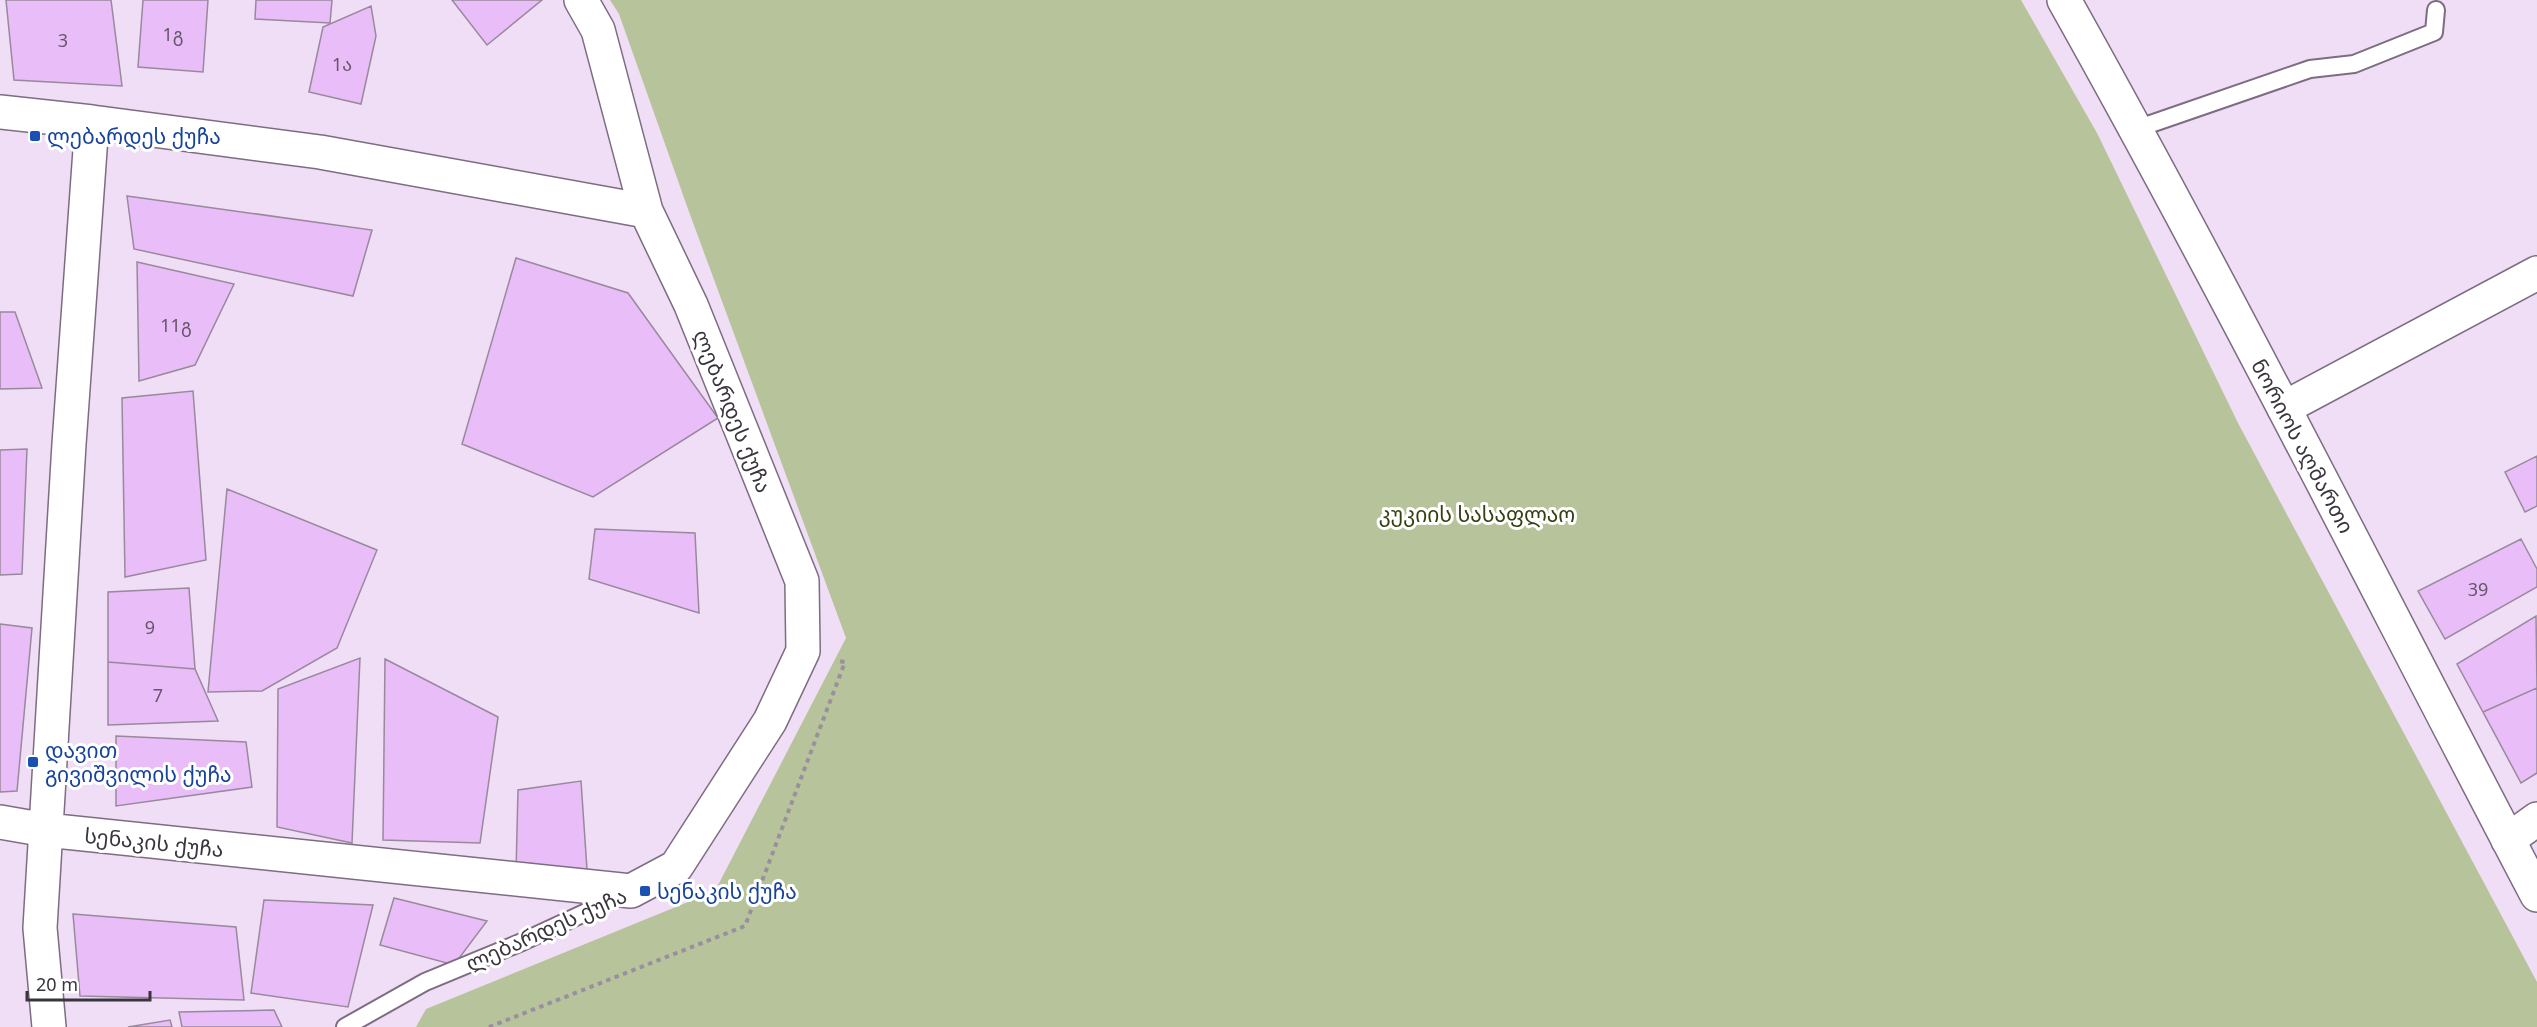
<svg xmlns="http://www.w3.org/2000/svg" width="2537" height="1027" font-family="'Noto Sans','Noto Sans Georgian',sans-serif">
  <style>
    .green { fill: #b7c49b }
    .building { fill: #e9bdf7; stroke: #98899d; stroke-width: 1.5 }
    .lines { fill: none; stroke-linecap: round; stroke-linejoin: round }
    .service-casing { stroke: #7c6d81; stroke-width: 20 }
    .minor-casing { stroke: #7c6d81; stroke-width: 36 }
    .tertiary-casing { stroke: #7c6d81; stroke-width: 36 }
    .path { stroke: #9a8f9f; stroke-width: 4; stroke-dasharray: 4.5 4.5; stroke-linecap: butt }
    .service { stroke: #fff; stroke-width: 16 }
    .minor { stroke: #fff; stroke-width: 33 }
    .tertiary { stroke: #fff; stroke-width: 33 }
    .transit-dot { fill: #1a4fb4; stroke: #fff; stroke-width: 2 }
    .labels { text-anchor: middle; dominant-baseline: central; stroke-width: 6; stroke-linejoin: round; paint-order: stroke }
    .number-label { font-size: 18px; fill: #66566b }
    .transit-label { font-size: 21px; fill: #164399; stroke: #fff; text-anchor: start }
    .street-label { font-size: 21px; fill: #3a343c; stroke: #fff }
    .park-label { font-size: 21px; fill: #34400f; stroke: #fff }
  </style>
  <rect width="100%" height="100%" fill="#efdef5"/>
  <path class="green" d="M610,0H2021L2097,133L2238,423L2537,982V1027H416L426,1009L715,891L846,638L688,209L619,14Z"/>
  <path class="building" d="M6,0H111L122,86L14,80Z
    M143,0H208L203,72L138,67Z
    M256,0H332L330,23L255,19Z
    M452,0H542L487,45Z
    M371,6L376,36L361,104L309,92L323,27Z
    M127,196L372,230L353,296L134,249Z
    M516,258L628,293L718,418L593,497L462,444Z
    M137,262L234,284L195,365L139,381Z
    M0,312H15L42,388L0,389Z
    M193,391L206,560L125,577L122,398Z
    M27,449L22,574L0,575V450Z
    M2537,456V506L2525,512L2505,472Z
    M227,489L377,550L337,648L262,691L208,692Z
    M595,529L695,533L699,613L589,579Z
    M2521,539L2537,569V587L2445,639L2418,591Z
    M189,588L195,669L108,662V592Z
    M2536,616L2537,688L2483,712L2457,664Z
    M0,624L32,628L17,791L0,792Z
    M360,658L352,843L277,827L278,689Z
    M385,659L498,717L480,843L383,840Z
    M108,662L195,669L218,721L108,725Z
    M2537,688V773L2521,783L2483,712Z
    M116,736L246,742L252,787L116,806Z
    M581,781L588,884L516,872L518,790Z
    M394,898L487,921L454,965L380,945Z
    M264,900L373,905L348,1007L251,993Z
    M73,914L236,927L244,1000L80,996Z
    M274,1010L282,1027H182L179,1012Z
    M170,1020L172,1027H128Z"/>
  <g class="lines">
    <defs>
      <path id="service" d="M2136,129L2310,69L2354,64L2434,32L2436,10
        M345,1027L425,982L522,942L623,895"/>
      <path id="minor" d="M0,112L92,122L320,152L646,211
        M2284,408L2537,273
        M0,822L46,830L631,891L676,867L770,721L803,651L802,581L691,305L646,211L598,30L581,0
        M2508,840L2537,819
        M49,1027L40,928L69,444L92,122"/>
      <path id="tertiary" d="M2064,0C2229,294 2380,596 2537,895"/>
    </defs>
    <use href="#service" class="service-casing"/>
    <use href="#minor" class="minor-casing"/>
    <use href="#tertiary" class="tertiary-casing"/>
    <path class="path" d="M489,1027L745,926L845,662L839,661"/>
    <use href="#service" class="service"/>
    <use href="#minor" class="minor"/>
    <use href="#tertiary" class="tertiary"/>
  </g>
  <g class="transit-dot">
    <rect x="29" y="130" width="12" height="12" rx="3"/>
    <rect x="27" y="756" width="12" height="12" rx="3"/>
    <rect x="639" y="885" width="12" height="12" rx="3"/>
  </g>
  <g class="labels">
    <g class="number-label">
      <text x="173" y="34">1გ</text>
      <text x="63" y="40">3</text>
      <text x="342" y="64">1ა</text>
      <text x="176" y="325">11გ</text>
      <text x="2478" y="589">39</text>
      <text x="150" y="627">9</text>
      <text x="158" y="695">7</text>
    </g>
    <g class="transit-label">
      <text x="47" y="136">ლებარდეს ქუჩა</text>
      <text x="45" y="750">დავით<tspan x="45" dy="24">გივიშვილის ქუჩა</tspan></text>
      <text x="657" y="891">სენაკის ქუჩა</text>
    </g>
    <g class="street-label">
      <text transform="translate(733 411) rotate(68)">ლებარდეს ქუჩა</text>
      <text transform="translate(2303 446) rotate(62)">ნორიოს აღმართი</text>
      <text transform="translate(154 842) rotate(6)">სენაკის ქუჩა</text>
      <text transform="translate(546 929) rotate(-24)">ლებარდეს ქუჩა</text>
    </g>
    <g class="park-label">
      <text x="1477" y="514">კუკიის სასაფლაო</text>
    </g>
  </g>
  <path d="M27 991v9h123v-9" fill="none" stroke="#3a343c" stroke-width="3"/>
  <text x="36" y="991" font-size="18" fill="#3a343c" stroke="#ffffff" stroke-width="4.5" paint-order="stroke">20 m</text>
</svg>
